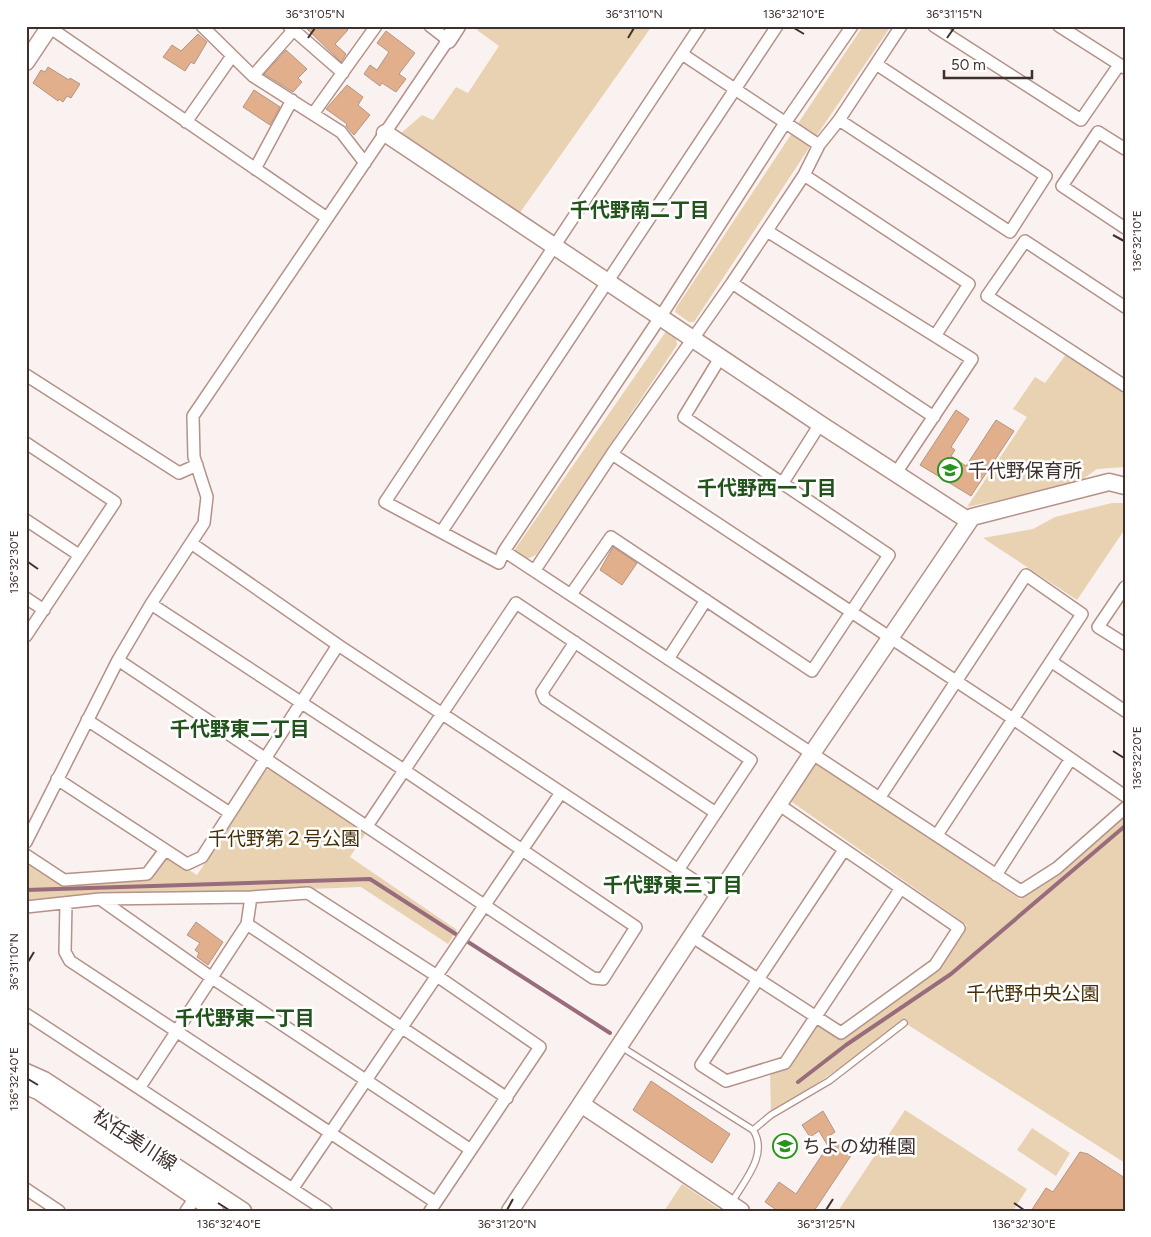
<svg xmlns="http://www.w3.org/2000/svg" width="1151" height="1237" font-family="Figtree,'Noto Sans JP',sans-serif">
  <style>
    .green { fill: #e8d2b1 }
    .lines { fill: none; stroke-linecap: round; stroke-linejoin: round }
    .stream { stroke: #986c7d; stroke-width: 4 }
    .building { fill: #e2af8d; stroke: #b39582 }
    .lane-casing { stroke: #b59188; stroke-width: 8 }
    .street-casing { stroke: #b59188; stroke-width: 14 }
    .secondary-casing { stroke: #b59188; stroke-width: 19 }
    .lane { stroke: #fff; stroke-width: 5.5 }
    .street { stroke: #fff; stroke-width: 11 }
    .secondary { stroke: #fff; stroke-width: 16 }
    .ticks { fill: none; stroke: #3e302c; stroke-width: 2 }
    .labels { text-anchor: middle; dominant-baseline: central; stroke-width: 5; stroke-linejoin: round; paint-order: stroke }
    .poi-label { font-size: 19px; fill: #3e302c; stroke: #fff; text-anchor: start }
    .park-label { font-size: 19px; fill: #462f05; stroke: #fff }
    .street-label { font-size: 19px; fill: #3e302c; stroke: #fff }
    .neighbourhood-label { font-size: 20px; font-weight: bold; fill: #22531d; stroke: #fff }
    .neatline { fill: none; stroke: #3e302c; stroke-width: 2 }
    .ticks-label { font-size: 12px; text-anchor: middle; fill: #3e302c }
  </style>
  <rect width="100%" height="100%" fill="#faf2f0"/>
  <path class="green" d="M479,26H652L519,214L400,134L422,115L433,120L456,87L468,93L499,46L477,30Z
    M863,26H891L815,138L797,125Z
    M792,133L811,145L694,322H689L675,312L676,308Z
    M667,330L676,337L677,345L536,555L527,559L513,552Z
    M1067,353L1125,391V467L1097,469L1076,484L967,507L1027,417L1013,409L1035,377L1045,383Z
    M1112,503H1125V529L1077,600L983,538L1033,529L1055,517Z
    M816,762L1020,899L1059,871L1125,815V1163L905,1023L771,1115L770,1072L816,1022L839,1038L940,967L967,925L789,800Z
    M272,769L367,831L350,857L457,930L448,944L361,887L26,900V867L33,864L66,884L150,877L166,856L197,875L266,770Z
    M905,1110L1027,1189L1013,1211H838Z
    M1032,1128L1070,1153L1056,1176L1017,1150Z
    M682,1184L722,1211H664Z"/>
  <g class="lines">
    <path class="stream" d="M26,890L370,879L610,1033
      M798,1082L846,1045L951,974L1125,826"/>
  </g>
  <path class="building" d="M304,26H343L348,30L335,44L346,54L341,62Z
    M386,31L415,53L399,74L406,79L396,92L382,83L380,86L364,74L370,65L377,70L389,52L377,43Z
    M198,34L207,42L194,64L191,62L185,71L163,57L172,45L181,51Z
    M286,50L307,69L298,78L302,82L293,92L264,74Z
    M48,67L69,80L70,78L80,84L71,98L67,96L63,102L59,99L58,101L33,83L41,70L45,72Z
    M347,85L363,97L358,105L370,115L354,135L346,126L347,124L326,109Z
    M254,90L280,107L270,125L243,107Z
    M956,410L969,419L951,447L955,450L951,456L966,466L996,420L1014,431L971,496L920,465Z
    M613,547L637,563L622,585L600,570Z
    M196,922L223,942L208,965L197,957L199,953L195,950L200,943L187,935Z
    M651,1081L730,1134L712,1163L633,1110Z
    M823,1111L835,1132L828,1137L852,1154L814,1211H778L765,1202L779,1182L796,1194L828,1146L819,1131L810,1137L802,1125Z
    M1080,1152L1088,1154L1125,1178V1207L1122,1211H1031L1046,1188L1053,1192Z"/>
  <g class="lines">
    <defs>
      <path id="lane" d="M620,1046L753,1130C769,1154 744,1181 732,1202
        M753,1130L771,1115L829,1081L904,1023"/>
      <path id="street" d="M202,26L253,76L341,132L365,163
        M289,26L343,73
        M700,26L385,502L499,563L504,551L661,316L785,123L852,26
        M934,26L1081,120L1119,65
        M1059,26L1125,68
        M49,27L327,218
        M682,54L819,145
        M253,76L297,26
        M313,114L376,26
        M839,120L1010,232L1046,176L876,64
        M186,122L232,56
        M1125,149L1098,132L1062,186L1125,228
        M255,169L292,100
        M804,175L969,284L935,336
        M767,231L972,359L896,473
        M732,283L934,417
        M1125,307L1025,241L987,296L1125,386
        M26,375L179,473L197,465
        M26,443L115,502L26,636
        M612,454L1012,718L1125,796
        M782,484L820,424
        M26,520L79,555
        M442,531L777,26
        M191,543L338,645L718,896
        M504,551L1021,891L1057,868L1125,808
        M535,570L612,454L732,283L804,175L819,145L839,120L901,26
        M1125,587L1098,627L1125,644
        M572,593L611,537L812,671L889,555L684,417L720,358
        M26,598L44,610
        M575,642L542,692L545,699L716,813
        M668,659L706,600
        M118,660L593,978L603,979L636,927L404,770L151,604
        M1052,662L1125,711
        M87,720L230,813
        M57,779L187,864L202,857L338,645
        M880,797L1026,575L1082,614L937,835
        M367,826L516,603L751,760L678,870
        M26,842L118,660L151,604L204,523L207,497L194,457L193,416L448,40L430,26
        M844,850L701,1065L726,1081L785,1063L901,888
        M26,855L64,880L147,874L165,850
        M996,875L1070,760
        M100,899L212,978L471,1150
        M66,903L65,952L70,961L435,1202
        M26,907L100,899L251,897L308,893L437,976L540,1047L430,1211
        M247,924L507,1098
        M691,936L841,1033L935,965L959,928L778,804
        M26,1014L326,1211
        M140,1087L247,924L251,897
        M293,1188L560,794
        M26,1189L59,1211
        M186,1211L195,1198"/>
      <path id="secondary" d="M448,40L457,26
        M26,62L50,26
        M385,133L820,424L969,521
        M26,1072L44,1080L243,1211
        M26,1086L38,1091L215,1211
        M510,1211L581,1104
        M741,1211L581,1104L813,752L972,517L1109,482L1125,486"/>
    </defs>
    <use href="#lane" class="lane-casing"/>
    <use href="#street" class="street-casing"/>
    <use href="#secondary" class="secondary-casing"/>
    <use href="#lane" class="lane"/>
    <use href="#street" class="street"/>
    <use href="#secondary" class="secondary"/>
  </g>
  <path class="ticks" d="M794,28L804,34M308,38L315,28M628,38L634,28M947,38L954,28M1113,235L1124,241M28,562L38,569M1113,751L1124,758M28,962L34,952M28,1079L38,1085M218,1203L229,1210M1014,1203L1024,1210M507,1210L513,1199M826,1210L833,1199"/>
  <defs>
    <symbol id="school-ring" viewBox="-11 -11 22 22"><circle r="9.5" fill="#fff" stroke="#28941d" stroke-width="1.5"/><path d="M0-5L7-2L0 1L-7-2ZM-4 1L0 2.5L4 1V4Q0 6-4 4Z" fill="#28941d"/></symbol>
  </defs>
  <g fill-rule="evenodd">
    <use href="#school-ring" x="936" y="456" width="28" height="28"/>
    <use href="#school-ring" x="771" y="1132" width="28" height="28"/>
  </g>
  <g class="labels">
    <g class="poi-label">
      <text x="968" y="470">千代野保育所</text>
      <text x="802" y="1146">ちよの幼稚園</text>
    </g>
    <g class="park-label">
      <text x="284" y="838">千代野第２号公園</text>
      <text x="1033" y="993">千代野中央公園</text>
    </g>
    <g class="street-label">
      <text transform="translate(135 1140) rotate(33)">松任美川線</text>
    </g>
    <g class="neighbourhood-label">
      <text x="640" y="210">千代野南二丁目</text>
      <text x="767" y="488">千代野西一丁目</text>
      <text x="240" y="729">千代野東二丁目</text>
      <text x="673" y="885">千代野東三丁目</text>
      <text x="245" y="1018">千代野東一丁目</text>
    </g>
  </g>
  <rect width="1151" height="1237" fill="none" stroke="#ffffff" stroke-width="55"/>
  <path d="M944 70v8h88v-8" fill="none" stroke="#3e302c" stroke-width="2.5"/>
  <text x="951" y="70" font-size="15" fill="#3e302c" stroke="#ffffff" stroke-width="4" paint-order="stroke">50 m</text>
  <rect x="28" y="28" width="1096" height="1182" class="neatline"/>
  <g class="ticks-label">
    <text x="315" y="18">36°31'05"N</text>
    <text x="634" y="18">36°31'10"N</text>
    <text x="794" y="18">136°32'10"E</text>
    <text x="954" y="18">36°31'15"N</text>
    <text transform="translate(1137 241) rotate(-90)" y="4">136°32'10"E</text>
    <text transform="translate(14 562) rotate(-90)" y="4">136°32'30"E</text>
    <text transform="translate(1137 758) rotate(-90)" y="4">136°32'20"E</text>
    <text transform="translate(14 962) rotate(-90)" y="4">36°31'10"N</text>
    <text transform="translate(14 1079) rotate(-90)" y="4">136°32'40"E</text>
    <text x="229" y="1228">136°32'40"E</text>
    <text x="507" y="1228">36°31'20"N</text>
    <text x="826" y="1228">36°31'25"N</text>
    <text x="1024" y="1228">136°32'30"E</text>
  </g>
</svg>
